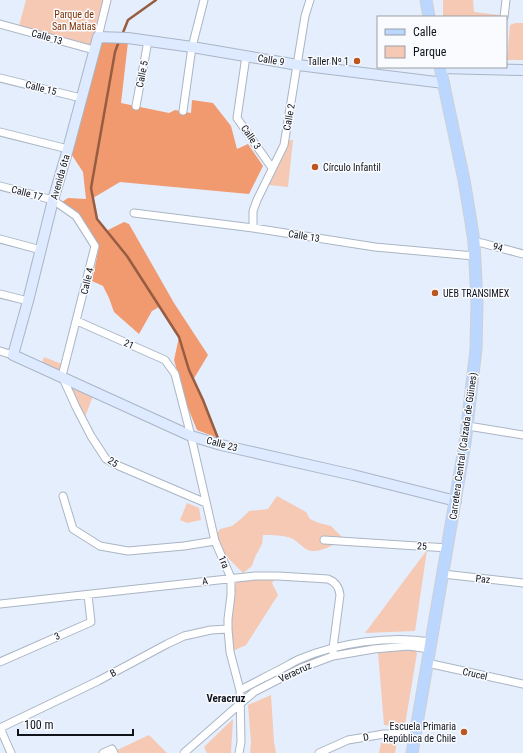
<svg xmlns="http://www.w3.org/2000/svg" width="523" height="753" font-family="'Roboto Condensed',sans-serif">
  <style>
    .green { fill: #f5c9b4 }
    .forest { fill: #f1996f }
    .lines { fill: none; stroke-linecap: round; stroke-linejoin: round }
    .stream { stroke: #975d41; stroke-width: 2.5 }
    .street-casing { stroke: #aab5c5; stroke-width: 9 }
    .secondary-casing { stroke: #aab5c5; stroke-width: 12 }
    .primary-casing { stroke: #cfd0d1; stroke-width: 13 }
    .street { stroke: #fff; stroke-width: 7 }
    .secondary { stroke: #ddeaff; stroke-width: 10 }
    .primary { stroke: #bbd6ff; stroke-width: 11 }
    .poi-dot { fill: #bb5821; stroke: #f9fbff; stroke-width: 1.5 }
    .labels { text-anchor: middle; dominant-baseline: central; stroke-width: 3; stroke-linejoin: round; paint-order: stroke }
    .park-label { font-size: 10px; fill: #803300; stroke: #f9fbff }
    .street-label { font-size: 10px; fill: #10141a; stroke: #f9fbff }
    .poi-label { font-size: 10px; fill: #10141a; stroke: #f9fbff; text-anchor: end }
    .neighbourhood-label { font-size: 11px; font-weight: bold; fill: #10141a; stroke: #f9fbff }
  </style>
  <rect width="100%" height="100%" fill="#e5eefc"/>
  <path class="green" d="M26,0H103L92,45L19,26Z
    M443,0H473L474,12L499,15V17H443Z
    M515,23H523V60H507L510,25Z
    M289,140H293L288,187L269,185L286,151Z
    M44,357L62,364L59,371L42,363Z
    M69,386L93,396L85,417Z
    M277,496L306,512L310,519L319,523L331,526L342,537L341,541C331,546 316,555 306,549C301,546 298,542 293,539C286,535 271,535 263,535L262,544L255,557L252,566L243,573L224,554L217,537L218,532L220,529L232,526L241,519L249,511L268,509Z
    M187,503L199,508L201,520L187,523L180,520Z
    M427,550L415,631L365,633Z
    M262,579L274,580L272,583L278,595L246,645L233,651C230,630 230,602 237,581Z
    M412,650L415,651L417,653L405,725L402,727L384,725L378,652Z
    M271,695L274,742L276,753H250L251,742L248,705Z
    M233,719L231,753H207L204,747Z
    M149,735L167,753H119L117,750Z
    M397,741L395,753H379L381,743Z"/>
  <path class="forest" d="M99,40L128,42L121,103L169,113L175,110L191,113L192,100L213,103L231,126L237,149L248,144L263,166L249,194L120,182L93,198L97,219L106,231L124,222L129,224L174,303L208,355L193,380L203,400L218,438L197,430L188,408L174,360L179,337L159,307L152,311L139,334L114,312L109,298L103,286L92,281L99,247L77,213L62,202L68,198L86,199L83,172L70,152Z"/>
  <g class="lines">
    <path class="stream" d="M122,35L128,20L156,0
      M119,41L115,52L91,188L97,219L127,256L179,337L189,370L203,400L219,441"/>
    <defs>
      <path id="street" d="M504,17L506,0
        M0,24L94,50
        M98,37L107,0
        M246,56L237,118L272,168
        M0,78L81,98
        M136,106L148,41
        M183,111L192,47L204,0
        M0,132L68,149
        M0,186L53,200L76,216L95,246L62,376L76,407L91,436L106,459L119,466L206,503
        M134,213L253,228L375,247L474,256
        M253,228V211L257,200L284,145L305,16L310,0
        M0,239L41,250
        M474,242L482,243L523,254
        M0,294L28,301
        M77,321L165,360L175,374L191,436L215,541L231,578V595L228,619V629L230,652L240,690L241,742L239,753
        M0,351L13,355
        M468,426L523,435
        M63,496L73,529L100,546L128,551L184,546L215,541
        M324,540L448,548
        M443,574L523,583
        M0,604L255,576H278L328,579C336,582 339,587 340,595L333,648V656
        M0,662L91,622L88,595
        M427,663L523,684
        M240,690C254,683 267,676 281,669C287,666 293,662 300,659C337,643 391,635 431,642
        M11,753L0,728L98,681L167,644L184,636L211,630L228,629
        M103,753L112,749L114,753
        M184,753L241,703L254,692L301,668L333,656L374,649L408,646L430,649
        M319,753L348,740L384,734H416"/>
      <path id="secondary" d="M440,68L523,70
        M444,83L298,65L192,47L128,38L98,37L68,149L53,200L28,301L13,355L191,436L221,445L353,475L456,501"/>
      <path id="primary" d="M426,0L429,17
        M412,753L465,443L476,349L477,303L474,242L471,222L464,180L440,67"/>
    </defs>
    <use href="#street" class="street-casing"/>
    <use href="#secondary" class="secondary-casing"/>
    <use href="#primary" class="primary-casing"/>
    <use href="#street" class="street"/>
    <use href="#secondary" class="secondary"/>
    <use href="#primary" class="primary"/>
  </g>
  <g class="poi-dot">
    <circle cx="357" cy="61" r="4"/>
    <circle cx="315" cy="167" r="4"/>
    <circle cx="435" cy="293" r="4"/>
    <circle cx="464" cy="732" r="4"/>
  </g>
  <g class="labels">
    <g class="park-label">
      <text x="74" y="14">Parque de<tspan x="74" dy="12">San Matías</tspan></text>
    </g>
    <g class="street-label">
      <text transform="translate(47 37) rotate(16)">Calle 13</text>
      <text transform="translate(271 60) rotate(9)">Calle 9</text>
      <text transform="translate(142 74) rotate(-79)">Calle 5</text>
      <text transform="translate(41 88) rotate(14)">Calle 15</text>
      <text transform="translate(289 117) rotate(-80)">Calle 2</text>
      <text transform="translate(251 137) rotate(55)">Calle 3</text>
      <text transform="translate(60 177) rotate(-74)">Avenida 6ta</text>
      <text transform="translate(27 193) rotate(15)">Calle 17</text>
      <text transform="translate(304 236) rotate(9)">Calle 13</text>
      <text transform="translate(498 247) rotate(15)">94</text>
      <text transform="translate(87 281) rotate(-76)">Calle 4</text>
      <text transform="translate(129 344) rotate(24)">21</text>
      <text transform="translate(222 444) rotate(15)">Calle 23</text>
      <text transform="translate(463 446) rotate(-82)">Carretera Central (Calzada de Güines)</text>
      <text transform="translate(113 462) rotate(32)">25</text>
      <text transform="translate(422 546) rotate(4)">25</text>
      <text transform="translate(224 562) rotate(67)">1ra</text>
      <text transform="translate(483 579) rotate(6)">Paz</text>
      <text transform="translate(205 581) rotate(-7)">A</text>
      <text transform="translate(57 636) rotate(-24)">3</text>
      <text transform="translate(295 672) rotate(-25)">Veracruz</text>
      <text transform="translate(113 673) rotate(-28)">B</text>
      <text transform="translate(475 674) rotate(12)">Crucel</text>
      <text transform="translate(366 737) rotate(-10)">D</text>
    </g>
    <g class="poi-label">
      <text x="349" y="61">Taller Nº 1</text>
      <text x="323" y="167" text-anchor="start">Círculo Infantil</text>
      <text x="443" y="293" text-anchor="start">UEB TRANSIMEX</text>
      <text x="456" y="726">Escuela Primaria<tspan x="456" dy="12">República de Chile</tspan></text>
    </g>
    <g class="neighbourhood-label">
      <text x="226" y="698">Veracruz</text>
    </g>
  </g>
  <rect x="377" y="16" width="130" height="52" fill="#f9fbff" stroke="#9c9fa3"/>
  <rect x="385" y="29" width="20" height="6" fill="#bbd6ff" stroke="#9c9fa3"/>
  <text x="413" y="36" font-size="12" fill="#10141a">Calle</text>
  <rect x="385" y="46" width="20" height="12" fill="#f5c9b4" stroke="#9c9fa3"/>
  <text x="413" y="56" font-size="12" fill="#10141a">Parque</text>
  <path d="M18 729v6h115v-6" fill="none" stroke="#10141a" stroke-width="2"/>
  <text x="24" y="729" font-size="12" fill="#10141a" stroke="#f9fbff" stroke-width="3" paint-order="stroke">100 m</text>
</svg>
